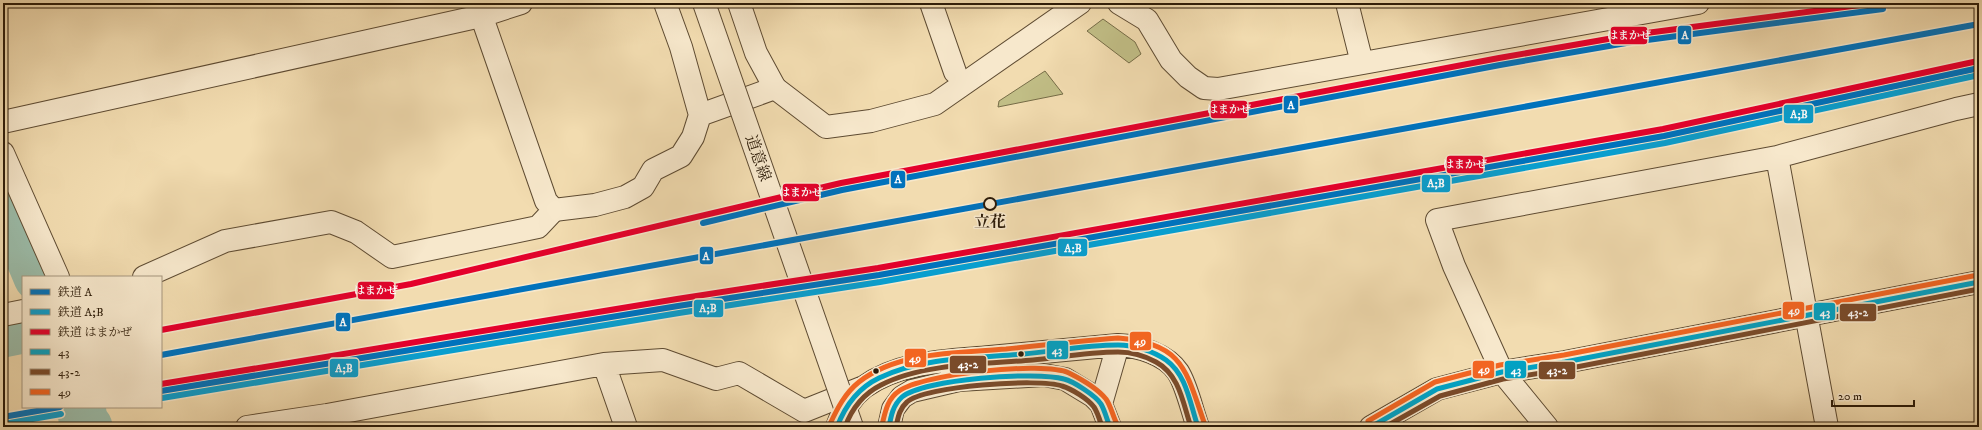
<svg xmlns="http://www.w3.org/2000/svg" width="1982" height="430" font-family="'IM FELL DW Pica','Noto Serif JP',serif">
  <style>
    .green { fill: #c1be86; stroke: #766c47 }
    .lines { fill: none; stroke-linecap: round; stroke-linejoin: round }
    .river { stroke: #9bbca9; stroke-width: 49 }
    .pedestrian-casing { stroke: #5e4b32; stroke-width: 24 }
    .minor-casing { stroke: #5e4b32; stroke-width: 24 }
    .tertiary-casing { stroke: #5e4b32; stroke-width: 24 }
    .pedestrian { stroke: #f7e8cc; stroke-width: 22 }
    .minor { stroke: #f7e8cc; stroke-width: 22 }
    .tertiary { stroke: #f7e8cc; stroke-width: 22 }
    .tertiary-bridge-casing { stroke: #5e4b32; stroke-width: 24; stroke-linecap: butt }
    .tertiary-bridge { stroke: #f7e8cc; stroke-width: 22 }
    .bus-1-casing { stroke: #f7e8cc; stroke-width: 8 }
    .bus-2-casing { stroke: #f7e8cc; stroke-width: 8 }
    .bus-3-casing { stroke: #f7e8cc; stroke-width: 8 }
    .bus-1 { stroke: #02a2c4; stroke-width: 5 }
    .bus-2 { stroke: #7a4b2a; stroke-width: 5 }
    .bus-3 { stroke: #f26522; stroke-width: 5 }
    .rail-1-casing { stroke: #f7e8cc; stroke-width: 9 }
    .rail-2-casing { stroke: #f7e8cc; stroke-width: 9 }
    .rail-3-casing { stroke: #f7e8cc; stroke-width: 9 }
    .rail-1 { stroke: #0072bc; stroke-width: 6 }
    .rail-2 { stroke: #099ece; stroke-width: 6 }
    .rail-3 { stroke: #e4002b; stroke-width: 6 }
    .stop-dot { fill: #f7e8cc; stroke: #2c1b08; stroke-width: 2 }
    .bus-dot { fill: #2c1b08; stroke: #f7e8cc; stroke-width: 1.5 }
    .labels { text-anchor: middle; dominant-baseline: central; stroke-width: 3; stroke-linejoin: round; paint-order: stroke }
    .street-label { font-size: 16px; fill: #2c1b08; stroke: #f7e8cc }
    .stop-label { font-size: 16px; font-weight: bold; fill: #2c1b08; stroke: #f7e8cc }
    .line-badge { stroke: #f7e8cc; stroke-width: 1.5 }
    .badge-label { font-size: 11px; text-anchor: middle; font-weight: bold; fill: #fff }
  </style>
  <rect width="100%" height="100%" fill="#f2dcb0"/>
  <filter id="stains"><feTurbulence type="fractalNoise" baseFrequency=".005" numOctaves="4"/><feColorMatrix values="0 0 0 0 .2 0 0 0 0 .09 0 0 0 0 .02 0 0 0 .5 -.17"/></filter>
  <radialGradient id="worn" r=".72"><stop offset=".6" stop-color="#630" stop-opacity="0"/><stop offset="1" stop-color="#630" stop-opacity=".3"/></radialGradient>
  <path class="green" d="M1103,19L1135,42L1141,54L1129,63L1087,31Z
    M1045,71L1063,94L998,107L999,101Z"/>
  <g class="lines">
    <path class="river" d="M3,194L38,277
      M3,333L23,329
      M81,407L84,425L88,427"/>
    <defs>
      <path id="pedestrian" d="M931,3L955,72"/>
      <path id="minor" d="M1119,3L1147,20L1171,60L1188,77L1204,88L1218,89L1698,3
        M1347,3L1362,63
        M775,88L826,127L871,121L935,104L1080,3
        M3,122L481,16L521,3
        M3,153L58,277
        M1777,157L1827,427
        M144,277L225,241L331,222L356,232L392,257L538,227L554,210L546,201L477,3
        M3,315L23,311
        M604,364L626,427
        M1502,372L1454,266L1437,220L1777,157L1956,109L1979,104
        M1101,404L1118,345
        M247,427L327,415L604,364L663,360L716,379L739,373L804,411L864,387
        M837,427C842,413 851,397 864,387C900,361 948,361 990,357C1033,353 1075,349 1118,345C1138,346 1166,354 1178,372C1187,386 1192,411 1198,427
        M889,427L893,409L902,397L912,391L959,380L1044,375L1065,379L1093,396L1101,404L1110,427"/>
      <path id="tertiary" d="M665,3L681,47L700,115
        M554,210L595,205L625,197L643,187L653,170L681,156L693,137L700,115L775,88L756,53L739,3
        M1502,372L1547,427
        M1371,427L1437,389L1502,372L1565,362L1979,282"/>
    </defs>
    <use href="#pedestrian" class="pedestrian-casing"/>
    <use href="#minor" class="minor-casing"/>
    <use href="#tertiary" class="tertiary-casing"/>
    <use href="#pedestrian" class="pedestrian"/>
    <use href="#minor" class="minor"/>
    <use href="#tertiary" class="tertiary"/>
    <defs>
      <path id="tertiary-bridge" d="M704,3L852,427"/>
    </defs>
    <use href="#tertiary-bridge" class="tertiary-bridge-casing"/>
    <use href="#tertiary-bridge" class="tertiary-bridge"/>
    <defs>
      <path id="bus-1" d="M837,427C845,406 858,388 879,378C923,357 977,358 1024,354C1055,351 1087,345 1118,345C1134,345 1153,351 1166,360C1187,375 1190,404 1198,427
        M889,427C891,416 893,405 902,397C923,379 1037,371 1064,379C1073,381 1096,396 1101,404C1105,411 1107,420 1110,427
        M1371,427L1437,389L1502,372L1565,362L1979,282"/>
      <path id="bus-2" d="M845,427C852,408 863,394 881,385C923,363 987,364 1033,360C1061,357 1090,352 1118,352C1131,352 1145,356 1156,362C1180,375 1183,404 1191,427
        M896,427C898,418 899,409 907,402C924,386 1039,378 1062,386C1072,389 1088,399 1094,407C1098,413 1100,421 1102,427
        M1385,427L1440,396L1503,379L1566,369L1979,289"/>
      <path id="bus-3" d="M1368,421L1435,382L1500,365L1564,355L1978,275
        M830,424C837,409 845,393 859,382C899,351 958,353 1006,349C1043,345 1081,341 1118,338C1184,343 1186,371 1205,425
        M882,425C885,413 887,399 899,391C922,374 1043,361 1069,373C1081,379 1097,388 1106,399C1111,406 1113,417 1117,424"/>
    </defs>
    <use href="#bus-1" class="bus-1-casing"/>
    <use href="#bus-2" class="bus-2-casing"/>
    <use href="#bus-3" class="bus-3-casing"/>
    <use href="#bus-1" class="bus-1"/>
    <use href="#bus-2" class="bus-2"/>
    <use href="#bus-3" class="bus-3"/>
    <defs>
      <path id="rail-1" d="M703,223L842,190L1500,65L1632,42L1883,9
        M161,355L1979,24
        M161,391L678,306L879,275L1664,136L1979,68
        M3,417L60,407"/>
      <path id="rail-2" d="M162,398L679,313L880,282L1665,143L1979,75
        M4,424L61,414"/>
      <path id="rail-3" d="M161,330L411,284L841,183L1499,58L1631,35L1875,3
        M161,384L677,299L878,268L1663,129L1978,61"/>
    </defs>
    <use href="#rail-1" class="rail-1-casing"/>
    <use href="#rail-2" class="rail-2-casing"/>
    <use href="#rail-3" class="rail-3-casing"/>
    <use href="#rail-1" class="rail-1"/>
    <use href="#rail-2" class="rail-2"/>
    <use href="#rail-3" class="rail-3"/>
  </g>
  <circle class="stop-dot" cx="990" cy="204" r="6"/>
  <g class="bus-dot">
    <circle cx="1021" cy="354" r="3.5"/>
    <circle cx="876" cy="371" r="3.5"/>
  </g>
  <g class="labels">
    <g class="street-label">
      <text transform="translate(758 158) rotate(71)">道意線</text>
    </g>
    <g class="stop-label">
      <text x="990" y="222">立花</text>
    </g>
  </g>
  <g class="line-badge">
    <rect x="1677" y="25" width="15" height="20" rx="4" fill="#0072bc"/>
    <rect x="1610" y="26" width="38" height="19" rx="4" fill="#e4002b"/>
    <rect x="1283" y="95" width="16" height="19" rx="4" fill="#0072bc"/>
    <rect x="1210" y="100" width="38" height="19" rx="4" fill="#e4002b"/>
    <rect x="1783" y="104" width="31" height="20" rx="4" fill="#099ece"/>
    <rect x="1446" y="155" width="38" height="19" rx="4" fill="#e4002b"/>
    <rect x="890" y="170" width="16" height="19" rx="4" fill="#0072bc"/>
    <rect x="1421" y="174" width="30" height="19" rx="4" fill="#099ece"/>
    <rect x="782" y="183" width="38" height="19" rx="4" fill="#e4002b"/>
    <rect x="1057" y="238" width="31" height="19" rx="4" fill="#099ece"/>
    <rect x="699" y="246" width="15" height="19" rx="4" fill="#0072bc"/>
    <rect x="357" y="281" width="38" height="19" rx="4" fill="#e4002b"/>
    <rect x="693" y="299" width="31" height="19" rx="4" fill="#099ece"/>
    <rect x="1782" y="301" width="23" height="19" rx="4" fill="#f26522"/>
    <rect x="1813" y="302" width="23" height="19" rx="4" fill="#02a2c4"/>
    <rect x="1839" y="303" width="38" height="19" rx="4" fill="#7a4b2a"/>
    <rect x="335" y="312" width="16" height="20" rx="4" fill="#0072bc"/>
    <rect x="1129" y="331" width="23" height="20" rx="4" fill="#f26522"/>
    <rect x="1046" y="340" width="23" height="20" rx="4" fill="#02a2c4"/>
    <rect x="904" y="348" width="23" height="20" rx="4" fill="#f26522"/>
    <rect x="949" y="355" width="38" height="19" rx="4" fill="#7a4b2a"/>
    <rect x="329" y="358" width="30" height="20" rx="4" fill="#099ece"/>
    <rect x="1472" y="360" width="23" height="19" rx="4" fill="#f26522"/>
    <rect x="1504" y="360" width="23" height="19" rx="4" fill="#02a2c4"/>
    <rect x="1538" y="361" width="38" height="19" rx="4" fill="#7a4b2a"/>
  </g>
  <g class="badge-label">
    <text x="1685" y="39">A</text>
    <text x="1629" y="39">はまかぜ</text>
    <text x="1291" y="109">A</text>
    <text x="1229" y="113">はまかぜ</text>
    <text x="1799" y="118">A;B</text>
    <text x="1465" y="168">はまかぜ</text>
    <text x="898" y="183">A</text>
    <text x="1436" y="187">A;B</text>
    <text x="801" y="196">はまかぜ</text>
    <text x="1073" y="252">A;B</text>
    <text x="706" y="260">A</text>
    <text x="376" y="294">はまかぜ</text>
    <text x="708" y="312">A;B</text>
    <text x="1794" y="314">49</text>
    <text x="1825" y="316">43</text>
    <text x="1858" y="316">43-2</text>
    <text x="343" y="326">A</text>
    <text x="1140" y="345">49</text>
    <text x="1057" y="354">43</text>
    <text x="915" y="362">49</text>
    <text x="968" y="368">43-2</text>
    <text x="344" y="372">A;B</text>
    <text x="1484" y="373">49</text>
    <text x="1516" y="374">43</text>
    <text x="1557" y="374">43-2</text>
  </g>
  <rect width="1982" height="430" fill="none" stroke="#f2dcb0" stroke-width="16"/>
  <rect x="4" y="4" width="1974" height="422" fill="none" stroke="#2c1b08" stroke-width="2"/>
  <rect x="8" y="8" width="1966" height="414" fill="none" stroke="#2c1b08"/>
  <rect x="22" y="276" width="140" height="132" fill="#f7e8cc" stroke="#a6967e"/>
  <rect x="30" y="289" width="20" height="6" fill="#0072bc" stroke="#a6967e"/>
  <text x="58" y="296" font-size="12" fill="#2c1b08">鉄道 A</text>
  <rect x="30" y="309" width="20" height="6" fill="#099ece" stroke="#a6967e"/>
  <text x="58" y="316" font-size="12" fill="#2c1b08">鉄道 A;B</text>
  <rect x="30" y="329" width="20" height="6" fill="#e4002b" stroke="#a6967e"/>
  <text x="58" y="336" font-size="12" fill="#2c1b08">鉄道 はまかぜ</text>
  <rect x="30" y="349" width="20" height="6" fill="#02a2c4" stroke="#a6967e"/>
  <text x="58" y="356" font-size="12" fill="#2c1b08">43</text>
  <rect x="30" y="369" width="20" height="6" fill="#7a4b2a" stroke="#a6967e"/>
  <text x="58" y="376" font-size="12" fill="#2c1b08">43-2</text>
  <rect x="30" y="389" width="20" height="6" fill="#f26522" stroke="#a6967e"/>
  <text x="58" y="396" font-size="12" fill="#2c1b08">49</text>
  <path d="M1832 400v6h82v-6" fill="none" stroke="#2c1b08" stroke-width="2"/>
  <text x="1838" y="400" font-size="12" fill="#2c1b08" stroke="#f7e8cc" stroke-width="3" paint-order="stroke">20 m</text>
  <rect width="100%" height="100%" filter="url(#stains)"/>
  <rect width="100%" height="100%" fill="url(#worn)"/>
</svg>
